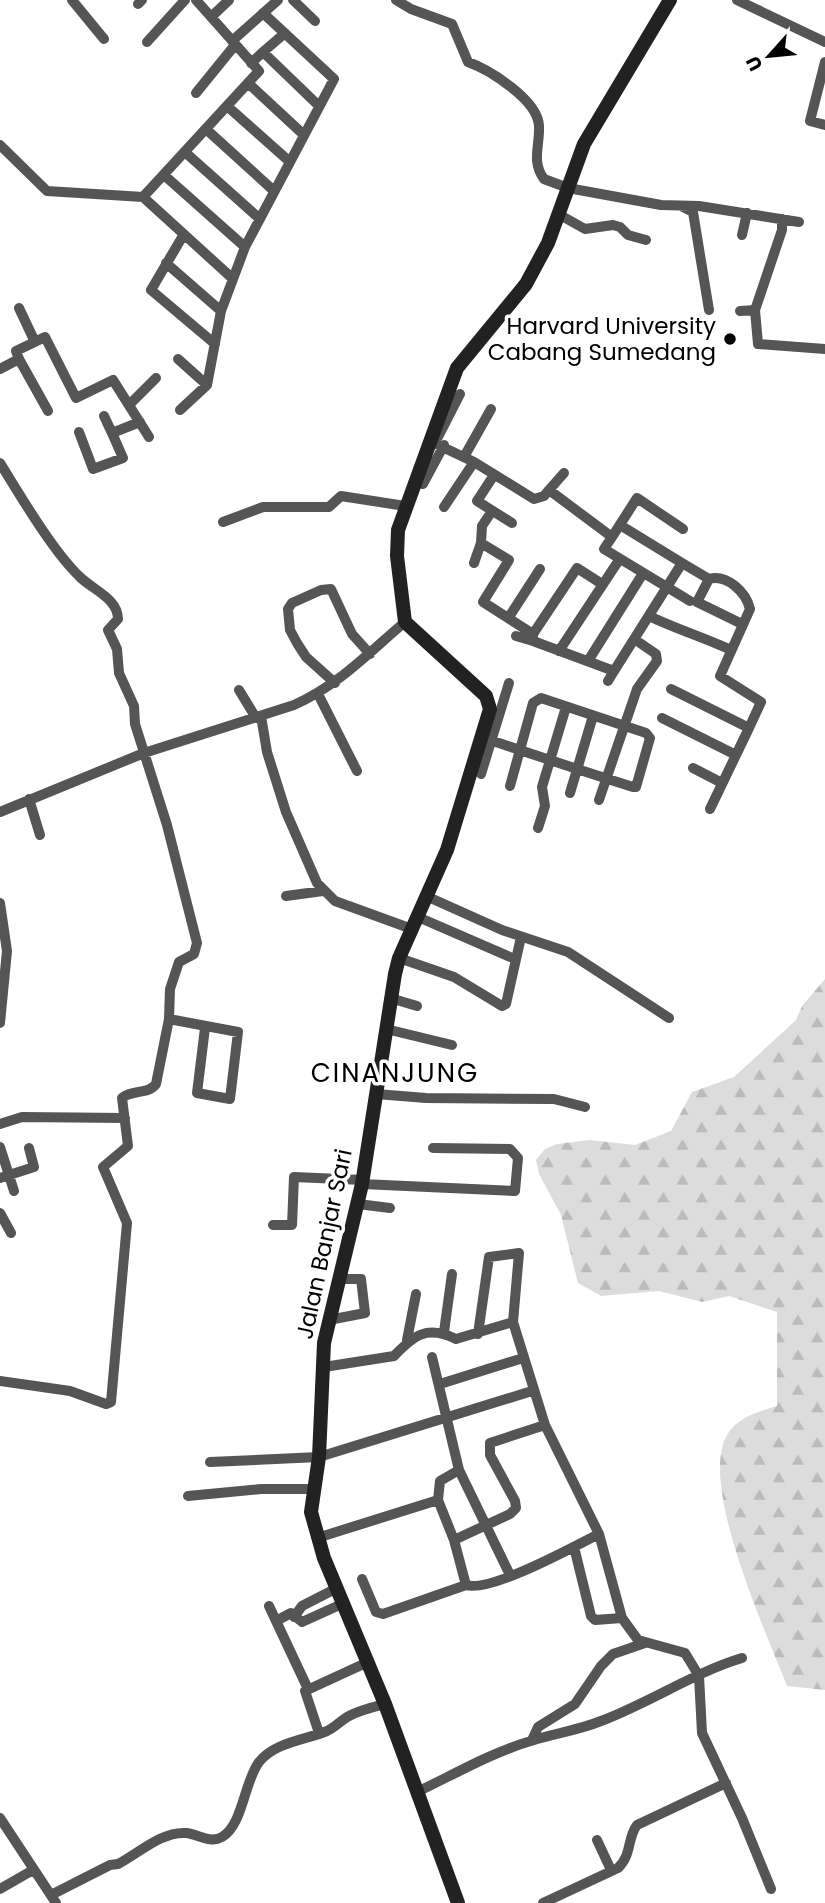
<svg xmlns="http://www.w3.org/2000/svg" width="825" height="1903" font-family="Poppins,sans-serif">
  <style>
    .forest { fill: url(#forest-firs) }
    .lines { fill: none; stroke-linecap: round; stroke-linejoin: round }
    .street { stroke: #555; stroke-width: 10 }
    .secondary { stroke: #222; stroke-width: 14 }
    .poi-dot { fill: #000; stroke: #fff; stroke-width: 2.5 }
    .labels { text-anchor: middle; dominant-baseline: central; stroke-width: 7; stroke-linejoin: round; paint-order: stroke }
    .poi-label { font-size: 23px; fill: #000; stroke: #fff; text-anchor: end }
    .street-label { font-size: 23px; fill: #000; stroke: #fff }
    .quarter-label { font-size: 26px; letter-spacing: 2px; fill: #000; stroke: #fff }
  </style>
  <defs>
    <pattern id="forest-firs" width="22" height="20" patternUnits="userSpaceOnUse" patternTransform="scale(1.75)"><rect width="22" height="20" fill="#dcdcdc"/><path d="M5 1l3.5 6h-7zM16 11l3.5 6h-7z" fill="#bbb"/></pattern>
  </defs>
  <rect width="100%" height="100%" fill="#fff"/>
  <path class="forest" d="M825,979V1690L787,1686C767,1634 698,1485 727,1435C738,1417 758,1412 777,1406V1312L729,1296L702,1302L659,1291L601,1296L578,1283L561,1215L539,1174L536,1160L545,1149L557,1144L590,1140L635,1145L671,1131L692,1092L734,1077L796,1020L802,1006Z"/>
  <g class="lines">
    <path class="street" d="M72,0L104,39
      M293,0L315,21
      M396,0L411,9L452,24L468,62C490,70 538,100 539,126C540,146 531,161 544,179L568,188L661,205L699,206L799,222
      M737,0L825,42
      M138,4L142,0
      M211,17L229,0
      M232,41L278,0
      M147,42L185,0
      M263,52L285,33
      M825,62L810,121L825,125
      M251,63L263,52L319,106
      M248,83L304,135
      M196,93L235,45
      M227,106L290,162
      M207,130L274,191
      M0,145L47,191L143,197L232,278
      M186,153L260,219
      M164,175L245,247
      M143,197L259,71L196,0
      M683,207L693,212L709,310
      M560,215L585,229L613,225L620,227L628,235L646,240
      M184,234L151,290L215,344
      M742,235L747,213
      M166,263L221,311
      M19,308L35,342
      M755,310L758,344L825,349
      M740,311L755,310L782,230V219
      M19,359L16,351L45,337L76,398L113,380L149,437
      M178,359L207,385
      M0,369L19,359L48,411
      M129,405L156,378
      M180,410L207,385L221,311L245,247L334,79L263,13
      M104,416L112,433
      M79,432L93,469L123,458L112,433L140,422
      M438,437L460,394
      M430,441L474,462L534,499L544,496L549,490L612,537L604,549L690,601
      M464,457L491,409
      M0,463C20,495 52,550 79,576C91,589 118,598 118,619L108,630L117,649L119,673L134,706L135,724L167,825L197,943L194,954L179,962L170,989L169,1019
      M494,475L477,501L512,523
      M423,484L444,445
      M549,490L564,473
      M444,507L474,462
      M492,511L482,526L481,543L509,560L483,602L533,634V641L614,671L682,563L620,525
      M223,522L263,507H329L341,496L405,506
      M612,537L637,498L683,529
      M474,563L481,543
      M682,563L709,579
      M649,616C676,629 703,637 731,650
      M509,617L540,569
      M533,634L577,568L602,584
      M516,636L533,641
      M559,651L619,560
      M588,661L642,575
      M608,681L614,671
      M335,683L306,657L297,643L290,630L288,609L292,603L321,590L331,589L352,634L370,654
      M671,689L749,728L761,702L720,676L750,609C746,592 727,574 709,579L697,602L742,624
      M239,690L256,718
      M318,694L357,771
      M261,716L267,752L286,812L317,883L335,901L412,929
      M662,718L736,755
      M481,737C532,754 582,771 633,787H636L650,738L646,733L541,698L533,703L510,786
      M693,768L722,783
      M481,774L509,683
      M570,793L593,716
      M29,799L40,835
      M599,800L637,689L657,661L656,654L640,643
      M710,809L749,728
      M0,812L144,753L294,705C339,685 368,653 405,622
      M538,828L545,806L542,787L566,707
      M286,896L323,891
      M426,896L502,930L568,952L669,1018
      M0,903L7,951L0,1023
      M418,917L510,957
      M399,958L454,977L502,1006L506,1004L521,937
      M390,998L417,1006
      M386,1029L452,1045
      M376,1094L426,1098L554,1099L585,1107
      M0,1124L22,1117L125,1118
      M0,1147L14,1191
      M0,1178L34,1167L29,1148
      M362,1184L515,1191L518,1158L510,1149L433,1148
      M358,1204L390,1208
      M0,1213L11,1233
      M273,1225H292L294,1177L363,1180
      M329,1320L365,1313L361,1279H340
      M444,1332L452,1274
      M478,1334L489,1257L519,1253L513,1322L545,1425L599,1534L622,1618L638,1640L685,1653L699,1676L702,1733L742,1818L771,1889
      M407,1340L416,1294
      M432,1357L459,1470L440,1481L438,1500L454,1540L466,1585
      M324,1367L394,1356C414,1335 427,1325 456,1339L513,1322
      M0,1381L70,1391L106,1404L111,1402L127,1223L103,1167L128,1146L122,1098C132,1089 148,1095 156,1084L169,1019L238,1032L230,1099L197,1093L205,1028
      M440,1384L523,1358
      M210,1462L319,1457L532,1391
      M459,1470L510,1575
      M188,1496L261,1489H315
      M317,1538L438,1500
      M454,1540L510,1514L516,1508L515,1501L490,1455V1443L545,1425
      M574,1547L591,1616L595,1620L622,1618
      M362,1579L376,1612L383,1614L466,1585C490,1593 573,1547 599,1534
      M269,1606L308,1689
      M294,1617L302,1606L337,1588
      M276,1621L291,1613L302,1622L344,1603
      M319,1733L305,1691L368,1662
      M532,1740L538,1727L575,1704L601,1666L613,1654L645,1643
      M417,1792C455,1774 492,1752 534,1740C556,1733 579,1730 601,1721C649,1703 695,1672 742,1658
      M0,1818L56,1903
      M597,1840L611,1870
      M0,1889L33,1870
      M51,1895L110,1865L118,1864C139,1853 162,1831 186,1833C198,1834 210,1844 222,1837C243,1825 244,1782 259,1762C275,1742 305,1740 327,1731C336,1727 341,1720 349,1716C360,1710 373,1707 385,1704
      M543,1903L618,1868C632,1855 627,1838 637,1825L726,1783"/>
    <path class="secondary" d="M458,1903L385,1704L324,1558L311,1512L319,1457L324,1343L362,1184L395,974L399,958L447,850L490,709L486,696L405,622L397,556L398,530L457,368L526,284L548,243L584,144L670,0"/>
  </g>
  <circle class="poi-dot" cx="730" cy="339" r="7"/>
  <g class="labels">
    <g class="poi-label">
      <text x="716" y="326">Harvard University<tspan x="716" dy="26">Cabang Sumedang</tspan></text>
    </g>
    <g class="street-label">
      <text transform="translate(324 1244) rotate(-78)">Jalan Banjar Sari</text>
    </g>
    <g class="quarter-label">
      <text x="395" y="1073">CINANJUNG</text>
    </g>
  </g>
  <g transform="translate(769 56) rotate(243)" stroke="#ffffff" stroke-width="5" paint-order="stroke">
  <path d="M0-5L12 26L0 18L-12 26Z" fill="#000000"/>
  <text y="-10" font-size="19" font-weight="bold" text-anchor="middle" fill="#000000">U</text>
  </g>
</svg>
